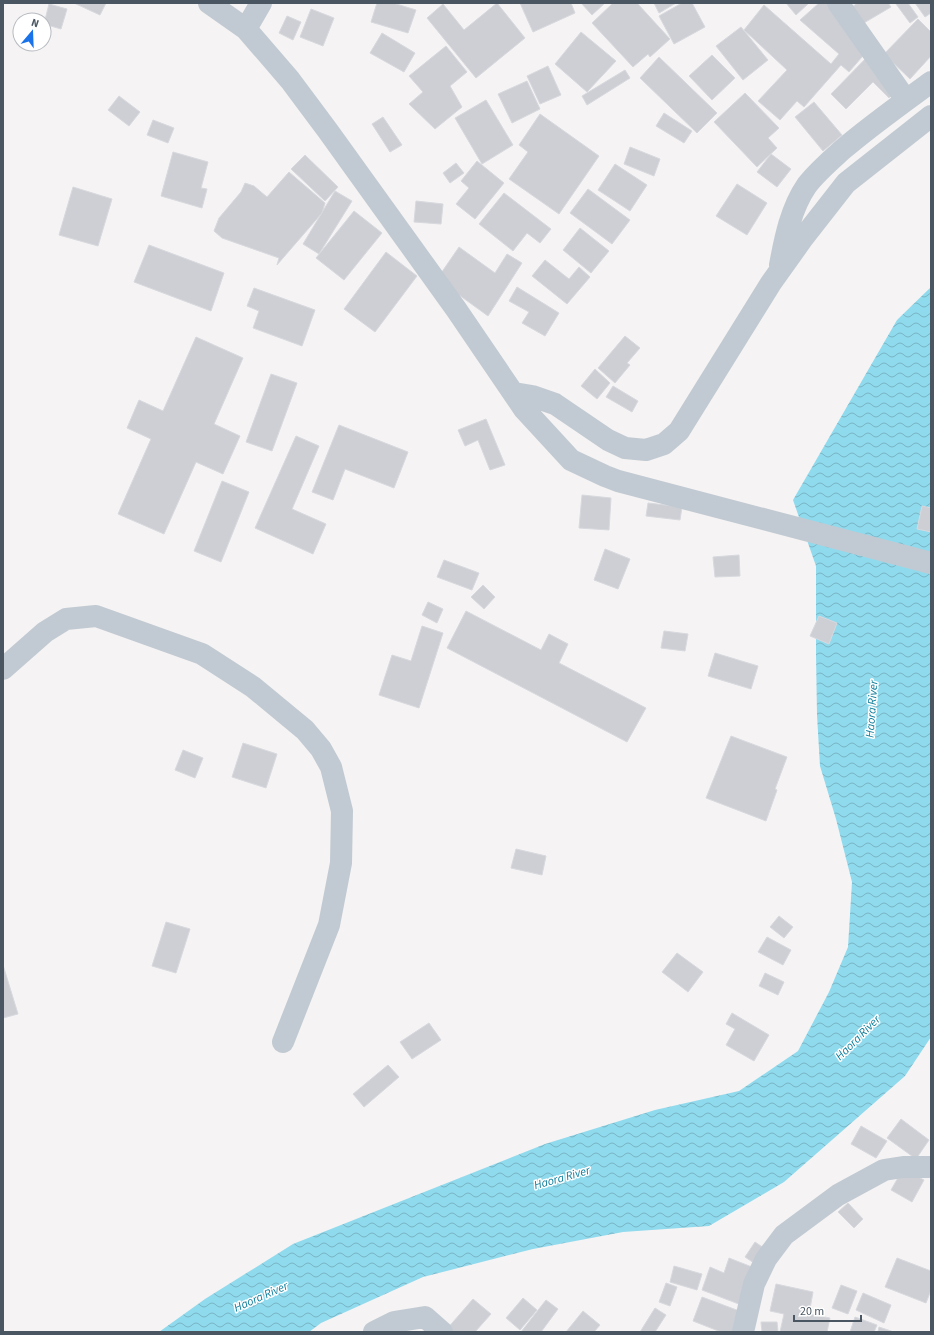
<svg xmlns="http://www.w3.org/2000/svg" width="934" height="1335" font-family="'Source Sans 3',sans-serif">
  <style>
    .water { fill: url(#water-waves) }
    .building { fill: #cdcfd5; stroke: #d7d9de }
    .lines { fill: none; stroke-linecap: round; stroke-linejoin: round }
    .minor { stroke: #c1cad2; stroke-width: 22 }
    .labels { text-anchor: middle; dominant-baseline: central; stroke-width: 3; stroke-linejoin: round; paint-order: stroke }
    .water-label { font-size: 12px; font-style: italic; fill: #0c7c9b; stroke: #fff }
  </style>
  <defs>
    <pattern id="water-waves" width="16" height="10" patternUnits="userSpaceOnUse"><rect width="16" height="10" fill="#90daee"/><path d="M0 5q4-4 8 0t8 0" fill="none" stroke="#78b4c4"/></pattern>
  </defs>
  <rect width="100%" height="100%" fill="#f5f3f3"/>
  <path class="water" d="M931,287V495L930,499L931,512V1037L905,1076L784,1182L709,1226L623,1232L533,1249L423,1277L321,1323L309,1332H159L205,1299L293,1244L545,1144L655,1110L739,1091L798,1051L829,992L848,947L852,882L836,819L820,766L817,715L816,655V566L793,500L897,320Z"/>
  <path class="building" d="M74,3H106L100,15Z
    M377,3H393L416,10L408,33L371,22Z
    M497,3L525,38L476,78L427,18L443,4L464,30Z
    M520,3H571L575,13L533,32Z
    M581,3H605L592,15Z
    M613,3H637L670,39L650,57L648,54L633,67L592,23Z
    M654,3H676L659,13Z
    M682,3H692L705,27L674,44L659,16Z
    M786,3H809L796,15Z
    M819,3H829L874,43L849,72L841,65L804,107L797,101L780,120L758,101L787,70L744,30L764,5L831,64L839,54L800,20Z
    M858,3H888L891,7L857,27L847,10Z
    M897,3H908L918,17L910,23L896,4Z
    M915,3H931V13L925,17Z
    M49,4L67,9L61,29L44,24Z
    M311,9L334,18L323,46L300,37Z
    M287,16L301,22L293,40L279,33Z
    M918,19L931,32V56L910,79L884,54Z
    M741,27L768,60L743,80L716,46Z
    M581,32L616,61L587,92L555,64Z
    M382,33L415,53L404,72L370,53Z
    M446,46L467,72L450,86L462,107L435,129L409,104L423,92L409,76Z
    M872,52L904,83L889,98L873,82L846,109L831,94Z
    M712,55L735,78L712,100L689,76Z
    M659,57L717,113L697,133L640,78Z
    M548,66L561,95L540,104L527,76Z
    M625,70L630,78L587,105L582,96Z
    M527,81L540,109L512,123L498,94Z
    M745,93L779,128L768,138L777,148L757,167L714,122Z
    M119,96L140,112L129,126L108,110Z
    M486,100L513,145L482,164L455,118Z
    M814,102L842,135L823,151L795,117Z
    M664,113L692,131L684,143L656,126Z
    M540,114L599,156L559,214L509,179L528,152L519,145Z
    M383,117L402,145L390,152L372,124Z
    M153,120L174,128L168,143L147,135Z
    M630,147L660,159L654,176L624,164Z
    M173,152L208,162L201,188L207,189L202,208L161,196Z
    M771,154L791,169L777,187L757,172Z
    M305,155L338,187L325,201L291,169Z
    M477,161L504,183L475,219L456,204L469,188L461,181Z
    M456,163L464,173L450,183L443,173Z
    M615,164L647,185L630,211L598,190Z
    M289,172L325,203L322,213L277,265L279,258L222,238L214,231L219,218L241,192L245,183L254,186L267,197Z
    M737,184L767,203L747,235L716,216Z
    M73,187L112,199L98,246L59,235Z
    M588,189L630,220L612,244L570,213Z
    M335,191L352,201L319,254L303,244Z
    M504,193L551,229L540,243L527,233L513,251L479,224Z
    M416,201L443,204L441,224L414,222Z
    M354,211L382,233L344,280L316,258Z
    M580,228L609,251L591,273L563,250Z
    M149,245L224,273L211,311L134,282Z
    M459,247L495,273L507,254L522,263L488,316L437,279Z
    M386,252L417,276L375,332L344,309Z
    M545,260L569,279L579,267L590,277L567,304L532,276Z
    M517,287L559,313L545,336L522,323L529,312L509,301Z
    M254,288L315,310L302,346L253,328L259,311L247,306Z
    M625,336L640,348L627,363L630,365L615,383L598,368Z
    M196,337L243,358L214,424L240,436L223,474L196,462L164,534L118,514L151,439L127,428L139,400L163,411Z
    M595,369L610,383L597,399L581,386Z
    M271,374L297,383L272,451L246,442Z
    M613,386L638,401L632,412L606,397Z
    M486,419L505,465L490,470L478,440L465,446L458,430Z
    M339,425L408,452L394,488L345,469L333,500L312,492Z
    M296,436L319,446L292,509L326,524L313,554L255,528Z
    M222,481L249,492L221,562L194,551Z
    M582,495L611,498L609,530L579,528Z
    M648,503L682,507L680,520L646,516Z
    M922,506L931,508V532L917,529Z
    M605,549L630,559L618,589L594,580Z
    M739,555L740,576L715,577L713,557Z
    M444,560L479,573L472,590L437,577Z
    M483,585L495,597L484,609L471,597Z
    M428,602L443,609L437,623L422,615Z
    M466,611L541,650L549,634L568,644L559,663L646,708L627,742L447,648Z
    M819,616L837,623L829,644L810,636Z
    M422,626L443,633L419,708L379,695L392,655L411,661Z
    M664,631L688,634L685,651L661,648Z
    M715,653L758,666L751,689L708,676Z
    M731,736L787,757L775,789L777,790L766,821L706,798Z
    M243,743L277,754L266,788L232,777Z
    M183,750L203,758L195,778L175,770Z
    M516,849L546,856L542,875L511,868Z
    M779,916L793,927L784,938L770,927Z
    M166,922L190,929L176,973L152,966Z
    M767,937L791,950L783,965L758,952Z
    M677,953L703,972L688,992L662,972Z
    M3,965L18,1014L3,1018Z
    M765,973L784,982L778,995L759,986Z
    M732,1013L769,1035L754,1061L726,1045L735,1029L726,1024Z
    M429,1023L441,1040L412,1059L400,1042Z
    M388,1065L399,1077L364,1107L353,1094Z
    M901,1119L929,1140L916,1159L887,1138Z
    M861,1126L887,1141L876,1158L851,1144Z
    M903,1169L924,1180L912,1202L891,1190Z
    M848,1203L863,1219L854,1228L838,1212Z
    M755,1242L764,1248L754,1263L745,1257Z
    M729,1258L757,1269L744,1306L702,1290L710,1267L724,1273Z
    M897,1258L931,1271V1290L926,1303L885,1287Z
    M674,1266L702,1274L697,1290L670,1282Z
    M666,1283L677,1287L670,1306L659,1302Z
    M776,1284L813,1292L809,1314L830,1318L827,1332H780L784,1314L770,1311Z
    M841,1285L857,1291L848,1314L832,1308Z
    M863,1293L891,1305L884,1323L856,1310Z
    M702,1297L742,1312L735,1332H721L693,1321Z
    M523,1298L537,1310L520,1330L506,1318Z
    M473,1299L491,1314L475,1332H448L446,1330Z
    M546,1300L558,1309L541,1332H521Z
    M655,1308L666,1315L655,1332H640Z
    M583,1311L600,1325L594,1332H566Z
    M855,1317L877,1325L874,1332H850Z
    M761,1322H777L778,1332H762Z
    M879,1327L894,1332H878Z"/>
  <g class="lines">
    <path class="minor" d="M209,3L246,29L290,80L328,131L456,309L524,409L571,460L605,476L618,481L931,563
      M838,3L906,100
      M246,29L261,3
      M780,265C785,238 791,208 807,185C817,172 830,161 842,150C870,126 901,104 931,82
      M514,393L532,396L555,404L608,440L625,448L646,450L664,444L679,431L771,283L803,238L846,183L931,116
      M3,669L45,632L66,619L96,616L202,654L253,687L305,730L321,749L331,767L342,811L341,863L329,925L283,1042
      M374,1332L394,1322L425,1317L442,1332
      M743,1332L754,1284L766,1259L784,1235L838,1195L884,1170L903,1167H929"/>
  </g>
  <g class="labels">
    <g class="water-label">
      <text transform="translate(872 709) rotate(-86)">Haora River</text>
      <text transform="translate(858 1038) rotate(-45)">Haora River</text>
      <text transform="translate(562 1178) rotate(-16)">Haora River</text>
      <text transform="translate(261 1297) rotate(-24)">Haora River</text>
    </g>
  </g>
  <rect width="934" height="1335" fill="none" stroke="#4a5661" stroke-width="8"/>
  <g transform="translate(32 32) rotate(19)"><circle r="19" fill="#ffffff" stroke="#b7bbc0"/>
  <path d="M0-3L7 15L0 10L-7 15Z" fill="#1a73e8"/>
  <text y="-6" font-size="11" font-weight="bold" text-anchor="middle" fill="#4a5661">N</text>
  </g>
  <path d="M794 1315v6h67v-6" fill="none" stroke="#4a5661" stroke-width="2"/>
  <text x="800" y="1315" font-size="12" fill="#4a5661" stroke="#ffffff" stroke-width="3" paint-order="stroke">20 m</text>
</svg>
